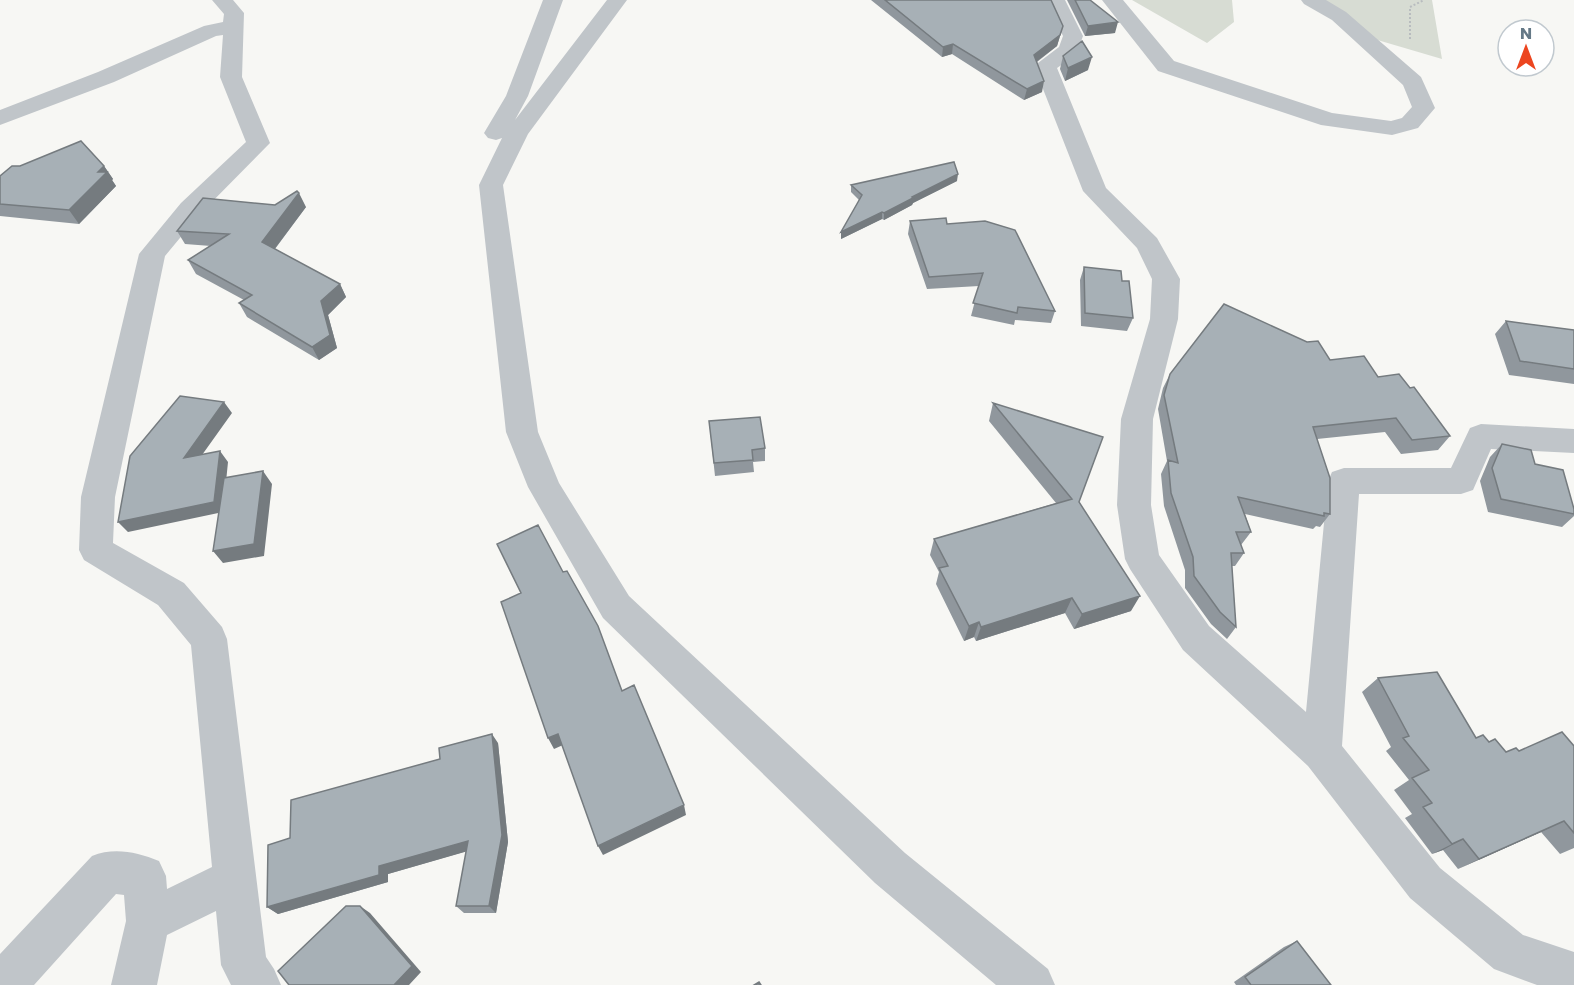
<svg xmlns="http://www.w3.org/2000/svg" width="1574" height="985" font-family="Poppins,sans-serif">
  <style>
    .green { fill: #d7dcd3 }
    .lines { fill: none; stroke-linecap: round; stroke-linejoin: round }
    .path { stroke: #b8bcbf; stroke-width: 2; stroke-dasharray: 2 2; stroke-linecap: butt }
    .street { fill: #c0c5c9; fill-rule: evenodd }
    .wall { fill: #90979d }
    .shaded-wall { fill: #757b7f }
    .building { fill: #a7b0b6; stroke: #757b7f; stroke-width: 1.5 }
  </style>
  <rect width="100%" height="100%" fill="#f7f7f4"/>
  <path class="green" d="M1132,0H1232L1234,22L1207,43Z
    M1319,0H1432L1442,59L1374,39Z"/>
  <g class="lines">
    <path class="path" d="M1410,39V7L1424,0"/>
    <path class="street" d="M212,0H233L244,13L242,77L270,143L199,215L165,256L115,497L113,543L184,583L222,627L227,639L266,957L274,969L281,985H231L221,965L216,911L167,935L157,985H111L126,921L124,895L116,894L34,985H0V954L92,856C114,847 137,852 159,861L166,876L167,889L212,867L191,645L158,605L84,560L79,550L81,497L139,254L181,203L246,142L220,77L223,35L216,36L114,82L0,125V110L98,72L204,26L223,22L224,14Z
      M543,0H563L528,96L515,120L607,0H627L528,134L503,185L538,432L559,483L629,596L905,853L1048,969L1055,985H996L875,883L603,618L528,487L506,432L479,185L502,138L496,140L488,138L484,133L506,96Z
      M1045,0H1065L1083,36L1076,55L1057,68L1106,188L1157,238L1180,279L1178,319L1153,419L1151,505L1159,555L1209,626L1306,712L1328,481L1332,472L1344,468H1451L1470,428L1481,424L1574,429V453L1491,449L1473,490L1461,494H1359L1342,746L1440,868L1523,935L1574,952V985H1537L1494,969L1410,898L1308,766L1183,650L1130,569L1125,559L1117,505L1121,419L1150,319L1152,279L1137,248L1083,191L1034,66L1059,47L1063,36Z
      M1102,0H1123L1174,61L1332,113L1391,121L1402,118L1412,107L1403,85L1332,20L1304,4L1301,0H1326L1346,12L1421,77L1435,108L1418,128L1392,135L1321,125L1158,71Z"/>
  </g>
  <path class="wall" d="M871,0H1051L1063,26L1057,46L1037,62L1042,92L1024,100L952,54L942,57Z
    M1067,0H1090L1115,33L1085,36Z
    M1063,56L1088,70L1065,81L1060,69Z
    M104,166L113,179L112,180L116,186L79,224L0,216V176Z
    M957,181L913,203L912,205L884,220L882,219L841,239L859,200L851,192V185Z
    M275,205L306,207L275,249L340,284L346,297L328,315L337,348L319,360L247,317L239,303L244,300L196,274L188,260L211,246L185,244L177,231Z
    M910,221L947,224L1055,311L1051,323L1015,320L1014,325L971,316L979,286L927,289L908,234Z
    M1084,267L1122,281L1133,318L1127,331L1081,326L1080,280Z
    M1506,321L1574,330V384L1509,375L1495,334Z
    M1330,360L1410,388L1450,436L1438,450L1401,454L1385,432L1317,439L1330,514L1320,527L1316,526L1313,529L1245,514L1251,532L1241,545L1244,553L1235,566H1232L1236,627L1227,639L1211,624L1185,588V570L1164,506L1161,474L1167,461L1158,409L1163,388L1170,374Z
    M993,403L1079,502L1131,611L1074,629L1065,613L976,641L974,637L964,641L936,584L939,572L930,555L934,539L1056,503L989,421Z
    M709,421L765,448V461L753,462L754,472L715,476Z
    M1502,444L1535,464L1574,509V516L1562,527L1488,512L1480,481L1490,457Z
    M1378,678L1476,738L1489,742L1506,752L1574,746V848L1560,854L1541,832L1458,869L1443,850L1432,854L1405,818L1412,814L1394,790L1409,780L1386,751L1391,747L1362,692Z
    M498,743L508,842L496,913H464L456,906L467,851L388,874V882L278,914L267,907L290,838Z
    M1297,941L1331,985H1236L1234,982L1284,947Z"/>
  <path class="shaded-wall" d="M1118,22L1115,33L1085,36L1088,26Z
    M1063,26L1057,46L1032,65L1034,55Z
    M953,44L952,54L942,57L943,47Z
    M1092,57L1088,70L1065,81L1068,68Z
    M1044,81L1042,92L1024,100L1027,89Z
    M104,166L113,179L112,180L116,186L79,224L69,210L98,172Z
    M958,174L957,181L913,203L912,205L884,220V213L912,197Z
    M299,193L306,207L270,255L262,242Z
    M882,212V219L841,239V232Z
    M340,284L346,297L328,315L337,348L319,360L312,347L321,301Z
    M224,402L232,413L192,469L184,458Z
    M220,451L228,462L223,512L128,532L118,522Z
    M263,471L272,484L264,556L223,563L213,551Z
    M1140,596L1131,611L1074,629L1082,614Z
    M1072,598L1065,613L976,641L981,627Z
    M979,622L974,637L964,641L969,626Z
    M492,734L498,743L508,842L496,913L489,906Z
    M558,734L563,745L554,749L548,738Z
    M684,805L686,815L603,855L598,846Z
    M1564,821L1541,832L1458,869L1479,859Z
    M1463,839L1443,850L1432,854L1452,844Z
    M468,841L475,849L388,874V882L278,914L267,907L379,866Z
    M360,906L370,913L421,972L409,985H394Z"/>
  <path class="building" d="M885,0H1051L1063,26L1060,35L1034,55L1044,81L1027,89L953,44L943,47Z
    M1075,0H1090L1118,22L1088,26Z
    M1082,41L1092,57L1068,68L1063,56Z
    M81,141L104,166L98,172H107L69,210L0,204V176L12,166H20Z
    M954,162L958,174L912,197L913,198L884,213L882,212L841,232L862,195L851,185Z
    M297,191L299,193L262,242L340,284L321,301L330,335L312,347L239,303L252,295L188,260L229,234L177,231L203,198L275,205Z
    M946,218L947,224L985,221L1015,230L1055,311L1018,307L1017,313L973,303L983,273L929,277L910,221Z
    M1084,267L1121,271L1122,281H1129L1133,318L1085,313Z
    M1224,304L1307,342L1318,341L1330,360L1364,356L1378,377L1399,374L1410,388L1414,387L1450,436L1412,440L1396,418L1313,427L1330,478V514L1324,513V516L1238,497L1251,532H1236L1244,553H1231L1236,627L1220,612L1194,576L1193,557L1171,493L1168,460L1178,463L1164,395L1170,374Z
    M1506,321L1574,330V369L1520,361Z
    M180,396L224,402L184,458L220,451L214,502L118,522L130,456Z
    M993,403L1103,437L1079,502L1140,596L1082,614L1072,598L981,627L979,622L969,626L939,568L948,566L934,539L1072,499Z
    M760,417L765,448L752,450L753,460L714,463L709,421Z
    M1502,444L1531,450L1535,464L1563,470L1574,509V514L1501,499L1492,468Z
    M263,471L254,544L213,551L224,478Z
    M538,525L563,572L567,571L598,626L622,691L634,685L684,805L598,846L558,734L548,738L501,602L521,593L497,544Z
    M1437,672L1476,738L1483,735L1489,742L1495,739L1506,752L1516,748L1519,751L1562,732L1574,746V833L1564,821L1479,859L1463,839L1452,844L1423,807L1432,803L1412,778L1429,770L1403,738L1409,736L1378,678Z
    M492,734L502,835L489,906H456L468,841L379,866V875L267,907L268,845L290,838L291,800L440,759L439,748Z
    M346,906H360L412,966L394,985H289L278,971Z
    M1297,941L1331,985H1251L1245,977Z
    M759,982L761,985H754Z"/>
  <g transform="translate(1526 48)"><circle r="28" fill="#ffffff" stroke="#c1c9cf" stroke-width="1.5"/>
  <path d="M0-4.5L10 22L0 15L-10 22Z" fill="#ec451f"/>
  <text y="-9" font-size="16" font-weight="bold" text-anchor="middle" fill="#657987">N</text>
  </g>
</svg>
